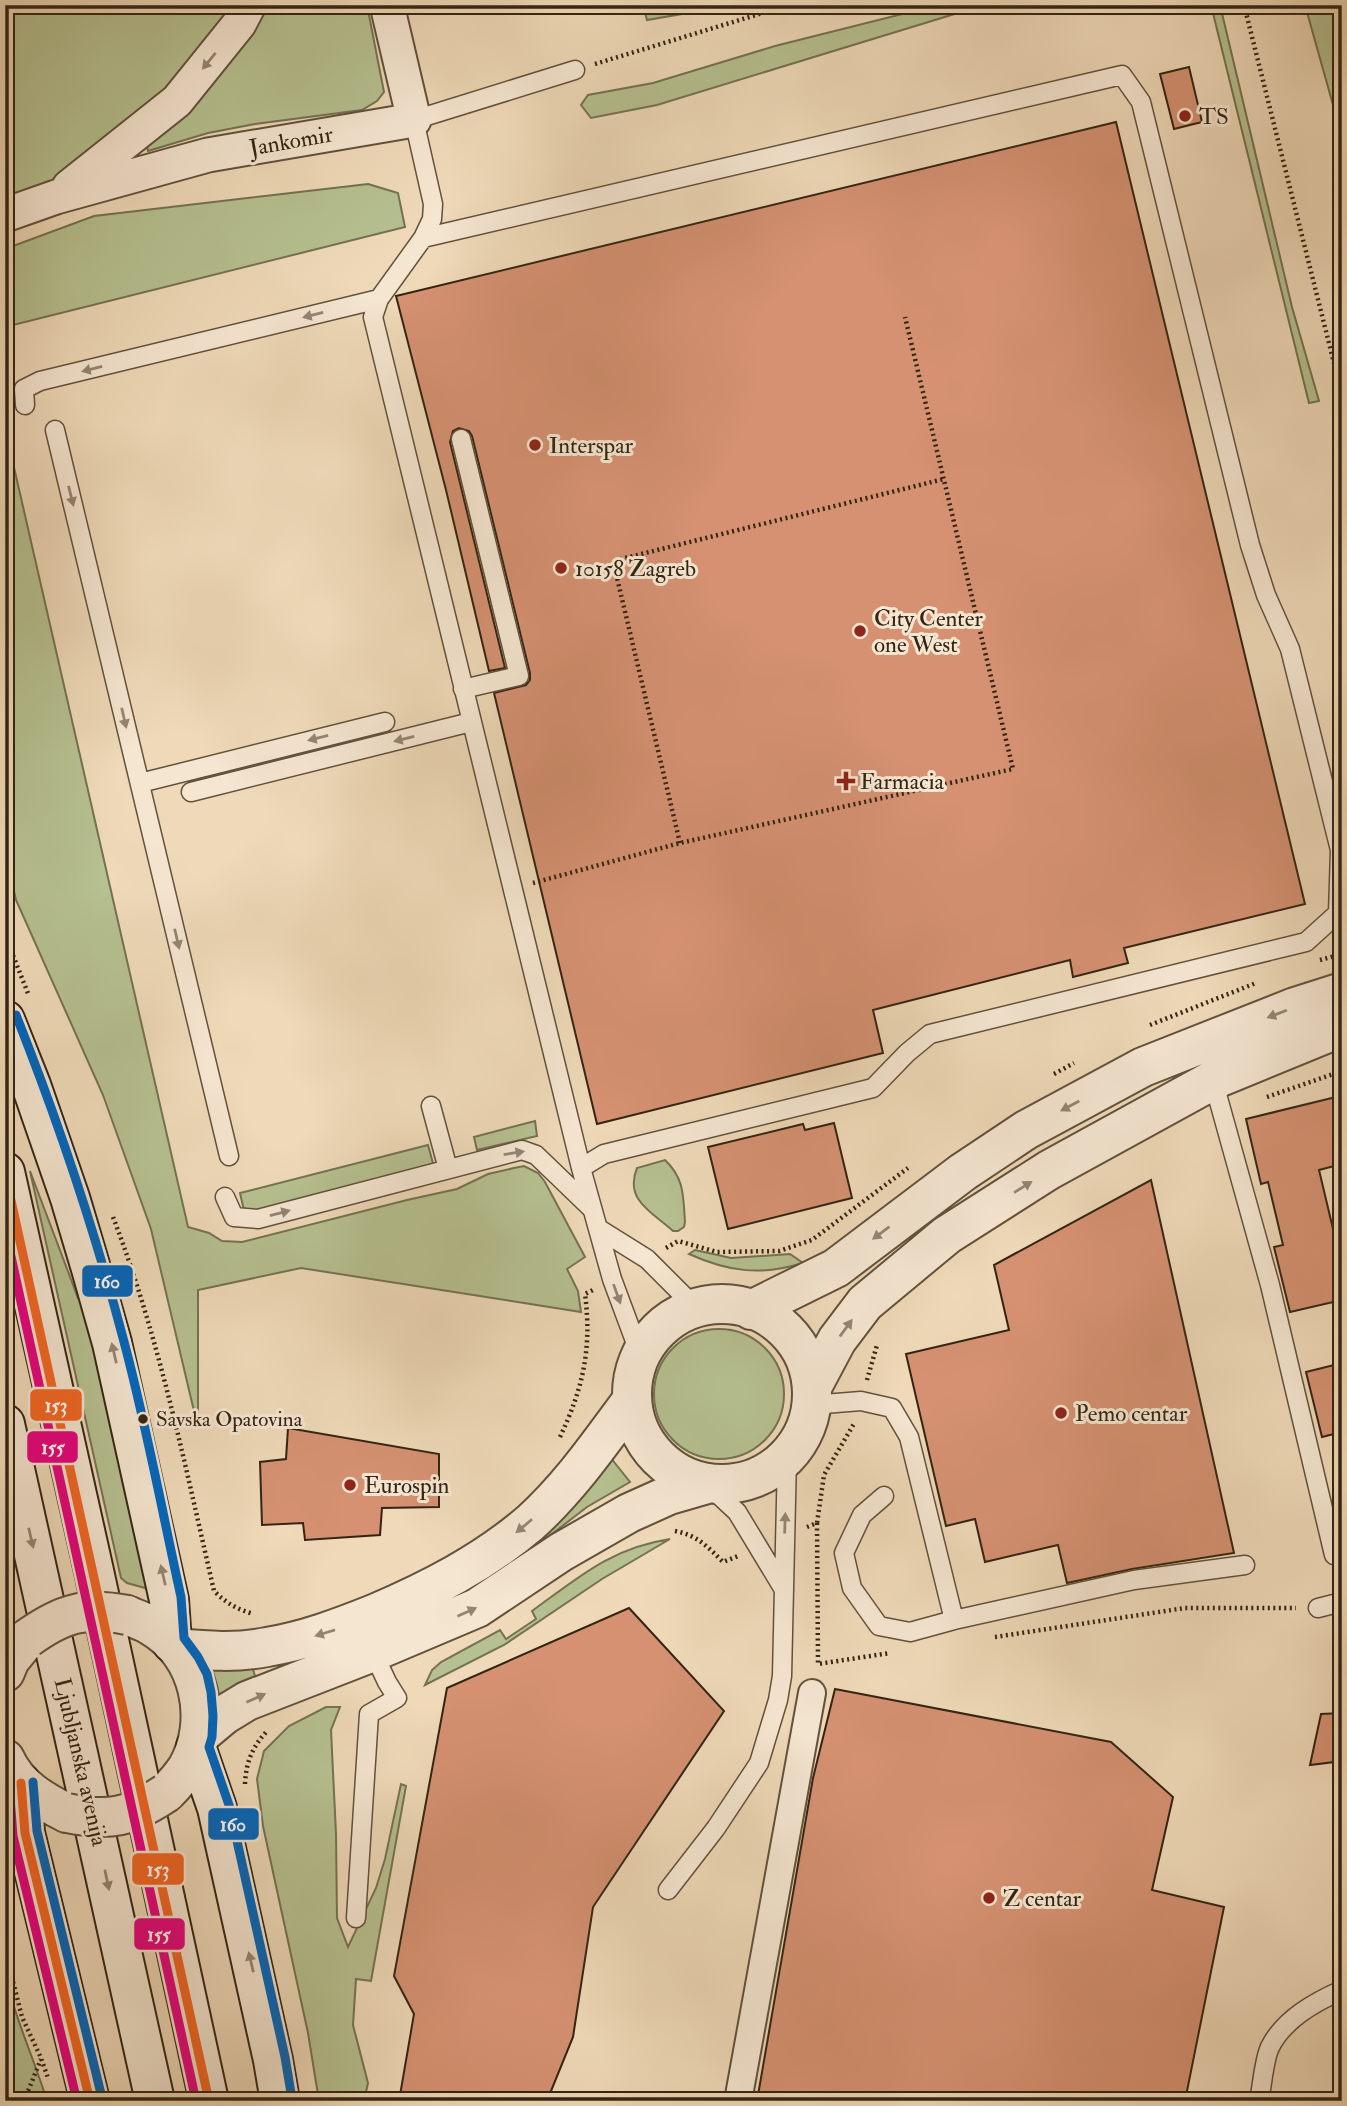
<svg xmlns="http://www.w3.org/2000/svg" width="1347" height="2106" font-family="'IM FELL Double Pica',serif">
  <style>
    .green { fill: #b6c090; stroke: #747252; stroke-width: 2 }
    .building { fill: #d59172; stroke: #332413; stroke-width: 2 }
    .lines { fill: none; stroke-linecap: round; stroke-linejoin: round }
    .service-casing { stroke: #62513c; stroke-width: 21 }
    .pedestrian-casing { stroke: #62513c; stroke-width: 30 }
    .minor-casing { stroke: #62513c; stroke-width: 37 }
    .tertiary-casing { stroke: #62513c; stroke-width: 42 }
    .secondary-casing { stroke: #332413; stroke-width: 42 }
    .path { stroke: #332413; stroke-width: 4.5; stroke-dasharray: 2 3.5; stroke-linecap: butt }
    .service { stroke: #f5e6d1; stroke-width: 18 }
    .pedestrian { stroke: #f5e6d1; stroke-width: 26 }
    .minor { stroke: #f5e6d1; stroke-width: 33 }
    .tertiary { stroke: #f5e6d1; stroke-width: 38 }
    .secondary { stroke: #f5e6d1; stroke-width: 38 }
    .tertiary-bridge-casing { stroke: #62513c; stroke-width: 42; stroke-linecap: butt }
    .tertiary-bridge { stroke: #f5e6d1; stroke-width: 38 }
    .bus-1-casing { stroke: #f5e6d1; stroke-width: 14 }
    .bus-2-casing { stroke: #f5e6d1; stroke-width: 14 }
    .bus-3-casing { stroke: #f5e6d1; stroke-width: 14 }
    .bus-1 { stroke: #f26522; stroke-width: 9 }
    .bus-2 { stroke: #e5007d; stroke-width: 9 }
    .bus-3 { stroke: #0065bd; stroke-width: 9 }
    .oneway { fill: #948572 }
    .poi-dot { fill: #8f2418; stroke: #f5e6d1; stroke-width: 2.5 }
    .bus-dot { fill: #332413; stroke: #f5e6d1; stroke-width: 2.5 }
    .labels { text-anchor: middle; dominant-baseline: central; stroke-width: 6; stroke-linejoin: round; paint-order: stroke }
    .bus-label { font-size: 21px; fill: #332413; stroke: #f5e6d1; text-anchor: start }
    .poi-label { font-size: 23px; fill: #332413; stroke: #f5e6d1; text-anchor: start }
    .street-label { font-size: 23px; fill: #332413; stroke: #f5e6d1 }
    .line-badge { stroke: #f5e6d1; stroke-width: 2.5 }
    .badge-label { font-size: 19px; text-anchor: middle; font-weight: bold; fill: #fff }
  </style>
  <rect width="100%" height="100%" fill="#efd9b8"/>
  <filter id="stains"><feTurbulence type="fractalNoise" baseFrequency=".00286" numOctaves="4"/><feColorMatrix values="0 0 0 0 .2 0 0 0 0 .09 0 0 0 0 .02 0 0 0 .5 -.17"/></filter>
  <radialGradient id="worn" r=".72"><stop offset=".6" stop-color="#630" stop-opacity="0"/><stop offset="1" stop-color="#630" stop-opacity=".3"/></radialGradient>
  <path class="green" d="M5,5H239L173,95L45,190L5,205Z
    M261,5H367L384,92L377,101L362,110L255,124L208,133L148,151L146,142Z
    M670,5H734L647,20L644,9Z
    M938,5H984L657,105L591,118L581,105L588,95L653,83L775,46Z
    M1211,5H1220L1292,307L1319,401L1309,403Z
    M1305,5H1342V137Z
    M368,184L398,193L405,227L5,327V249L94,216Z
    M5,428L188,1227L209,1233L222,1241L242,1242L407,1200L457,1189L488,1174L514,1168L524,1166L538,1173L545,1182L585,1257L567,1269L578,1291L581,1312L301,1268L198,1290V1428L151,1229L103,1095L16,900L5,852Z
    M535,1121L537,1136L477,1150L474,1137Z
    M428,1145L434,1167L245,1215L240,1193Z
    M665,1160C685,1179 683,1197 685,1222L684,1227L678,1231H673C652,1212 624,1200 637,1168Z
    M30,1171L78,1298L86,1296L156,1591L127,1583L121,1578Z
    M695,1250L731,1258L790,1254L803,1263C761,1276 729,1272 689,1254Z
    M654 1394a65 65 0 1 1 130 0a65 65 0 1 1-130 0Z
    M610,1457L630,1482L587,1507L522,1557L457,1598L285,1667L282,1657L325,1643Z
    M670,1539L602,1579L504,1645L425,1685L432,1670L441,1662L500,1630L506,1639L536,1619L532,1611C579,1577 611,1548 670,1539Z
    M210,1663H251L255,1676L238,1683L218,1698Z
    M326,1707H340L331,1730L336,1834L337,1918L348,1947L376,1888L385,1859L401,1784L406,1786L371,1981L356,1979L353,2025L368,2083L364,2101H319L308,2033L263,1826L257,1779L264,1751L289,1726Z
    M5,1975C15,2019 34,2058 47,2101H5Z"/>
  <path class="building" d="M1189,67L1202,122L1174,129L1160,74Z
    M1116,122L1305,904L1124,948L1128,963L1073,977L1070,960L873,1010L883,1053L597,1124L494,693L526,685L530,680V673L472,436L469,431L459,428L453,431L450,442L505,668L489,671L446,490L396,296Z
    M1336,1097L1342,1119V1164L1319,1170L1334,1233L1342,1231V1300L1290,1312L1274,1247L1283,1245L1268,1182L1261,1184L1246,1119Z
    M834,1123L852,1198L728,1229L708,1147L803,1124L805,1130Z
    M1151,1180L1234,1553L1132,1569L1067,1583L1058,1545L985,1562L975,1519L946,1526L906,1354L1009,1330L994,1265Z
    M1342,1363V1432L1322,1437L1306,1372Z
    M288,1428L439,1454V1507L382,1508L380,1535L305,1540L303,1523L262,1525L260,1462L286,1459Z
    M629,1608L724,1711L593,1907L573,2037L547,2101H399L414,2014L394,1976L447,1688Z
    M835,1689L1111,1742L1173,1797L1152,1890L1224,1907L1185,2101H757L813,1778Z
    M1342,1713V1761L1310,1765L1321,1714Z"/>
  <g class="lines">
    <defs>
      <path id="service" d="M575,70L414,120L433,204L432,219L423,238L379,299L373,317L581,1168L612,1279L641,1357
        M423,238L1122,75L1141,102L1250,545L1266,595L1290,649L1340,850L1338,913L1306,942L930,1034L907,1053L873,1088L604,1154L581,1168
        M25,405L24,389L40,381L379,299
        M55,430L229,1156
        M461,439L519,676L463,689
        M140,783L385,722
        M191,792L471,722
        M1213,1080L1270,1285L1334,1555
        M431,1106L448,1169
        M225,1197L234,1217L258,1219L522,1150L536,1155L591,1208
        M599,1229L647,1259L696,1308
        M811,1405L861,1401L892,1408L909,1437L954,1620L1134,1580L1245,1565
        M707,1484L737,1512L783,1588
        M884,1496L862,1515L844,1553L852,1588L879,1626L910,1632L954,1620
        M1318,1608L1342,1602
        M668,1890L716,1828L759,1763L778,1700L782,1676L787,1457
        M356,1918L369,1714L397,1698L387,1682L373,1652
        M1259,2101C1262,2087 1264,2059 1270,2047C1284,2019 1315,2002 1342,1990"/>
      <path id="pedestrian" d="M738,2101L812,1693"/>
      <path id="minor" d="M69,187L177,101L239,24L249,5
        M5,215L56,197L208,155L414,120L387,5"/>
      <path id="tertiary" d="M632 1394a90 90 0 1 1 180 0a90 90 0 1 1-180 0Z
        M751,1310L836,1268L963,1172L1026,1130L1143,1067L1295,1007L1342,992
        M812,1387L837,1340L865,1303L947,1235L1049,1170L1213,1080L1342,1027
        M127,1615C135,1619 144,1621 151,1626C200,1655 214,1720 187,1768C181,1777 174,1785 166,1793
        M177,1648C207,1651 237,1653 267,1647C304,1641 339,1628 374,1614C430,1590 483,1563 530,1523C570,1487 600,1443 632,1400
        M5,1672L10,1660L28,1638
        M200,1735L224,1715L247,1701L373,1652L477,1608L561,1552L629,1513L669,1495L707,1484
        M5,1759C17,1786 42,1801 67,1813"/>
      <path id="secondary" d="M5,1020L31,1085L70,1198L92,1272L112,1343L169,1600L172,1643
        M5,1172L94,1571L209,2101
        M5,1424L155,2101
        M196,1747L217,1808L273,2060L280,2101
        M21,1783L25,1833L90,2101"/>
    </defs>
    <use href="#service" class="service-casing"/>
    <use href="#pedestrian" class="pedestrian-casing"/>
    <use href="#minor" class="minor-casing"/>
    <use href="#tertiary" class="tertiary-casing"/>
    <use href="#secondary" class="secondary-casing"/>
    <path class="path" d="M1244,5L1342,395
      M595,64L789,5
      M680,843L613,561L944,479
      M533,883L680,843L1013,769L905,317
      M5,935L29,996
      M1320,960L1342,954
      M1150,1025L1256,983
      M1054,1074L1074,1063
      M1267,1097L1342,1071
      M113,1217C159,1337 185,1465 214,1591C226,1603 238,1610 254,1614
      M666,1248L678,1241L717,1252L779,1251L812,1240L908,1168
      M867,1380L877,1345
      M560,1437C583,1388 592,1349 585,1294L595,1289
      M817,1523L818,1664L890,1653
      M807,1527L817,1523L824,1475L855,1422
      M675,1531C697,1535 708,1547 723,1562L738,1556
      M995,1637L1185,1608H1296
      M245,1784C246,1761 253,1746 268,1730
      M5,1950L22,2017L41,2058L48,2078
      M24,2101L41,2059"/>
    <use href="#service" class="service"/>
    <use href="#pedestrian" class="pedestrian"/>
    <use href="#minor" class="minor"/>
    <use href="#tertiary" class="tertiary"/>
    <use href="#secondary" class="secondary"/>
    <defs>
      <path id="tertiary-bridge" d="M28,1638C63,1613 84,1607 127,1615
        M67,1813C110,1822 130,1817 166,1793"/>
    </defs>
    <use href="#tertiary-bridge" class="tertiary-bridge-casing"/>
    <use href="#tertiary-bridge" class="tertiary-bridge"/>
    <defs>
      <path id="bus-1" d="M5,1173L209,2101
        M21,1783L25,1833L90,2101"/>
      <path id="bus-2" d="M5,1229L196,2101
        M9,1784L13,1836L77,2101"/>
      <path id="bus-3" d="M16,1015C58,1121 94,1228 123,1338C146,1423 162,1511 181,1597L184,1638L198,1657L207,1674L211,1692L213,1716L212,1737L209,1747L229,1805L285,2057L292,2099
        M33,1782L37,1831L102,2098"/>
    </defs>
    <use href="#bus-1" class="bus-1-casing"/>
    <use href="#bus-2" class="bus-2-casing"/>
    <use href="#bus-3" class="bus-3-casing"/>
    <use href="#bus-1" class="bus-1"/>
    <use href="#bus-2" class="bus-2"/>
    <use href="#bus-3" class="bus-3"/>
  </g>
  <defs><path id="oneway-solid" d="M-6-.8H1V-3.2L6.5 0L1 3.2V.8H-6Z" transform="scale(1.75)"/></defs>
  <g class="oneway">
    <use href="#oneway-solid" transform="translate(209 61) rotate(129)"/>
    <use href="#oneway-solid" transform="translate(313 315) rotate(166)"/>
    <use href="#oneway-solid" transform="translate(92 369) rotate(166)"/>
    <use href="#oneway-solid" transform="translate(71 496) rotate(76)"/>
    <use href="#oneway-solid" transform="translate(124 718) rotate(77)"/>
    <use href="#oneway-solid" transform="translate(318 738) rotate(166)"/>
    <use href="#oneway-solid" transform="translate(404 739) rotate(166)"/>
    <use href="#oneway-solid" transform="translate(177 939) rotate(77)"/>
    <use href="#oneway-solid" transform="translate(1277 1014) rotate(159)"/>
    <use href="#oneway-solid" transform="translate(1070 1106) rotate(152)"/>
    <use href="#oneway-solid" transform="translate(514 1153) rotate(-9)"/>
    <use href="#oneway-solid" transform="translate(1023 1187) rotate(-32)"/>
    <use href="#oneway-solid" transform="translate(280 1213) rotate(-15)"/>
    <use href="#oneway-solid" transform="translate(881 1233) rotate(143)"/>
    <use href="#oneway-solid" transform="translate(617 1294) rotate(70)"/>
    <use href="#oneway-solid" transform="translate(846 1328) rotate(-54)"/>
    <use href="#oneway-solid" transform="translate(114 1353) rotate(-103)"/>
    <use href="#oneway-solid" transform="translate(785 1523) rotate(-88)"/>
    <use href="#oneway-solid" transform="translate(524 1526) rotate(140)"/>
    <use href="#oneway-solid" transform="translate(31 1538) rotate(77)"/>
    <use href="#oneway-solid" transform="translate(163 1575) rotate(-103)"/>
    <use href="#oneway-solid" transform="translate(467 1612) rotate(-24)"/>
    <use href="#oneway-solid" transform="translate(325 1633) rotate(163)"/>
    <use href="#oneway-solid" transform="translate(256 1698) rotate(-24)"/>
    <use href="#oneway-solid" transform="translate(107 1880) rotate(78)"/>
    <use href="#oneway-solid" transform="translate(251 1962) rotate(-103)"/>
  </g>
  <g class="poi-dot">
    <circle cx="1185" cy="116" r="7"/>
    <circle cx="535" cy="445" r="7"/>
    <circle cx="561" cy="568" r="7"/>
    <circle cx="860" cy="631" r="7"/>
    <path d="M842.5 770.5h7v7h7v7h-7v7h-7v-7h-7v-7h7z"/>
    <circle cx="1061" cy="1413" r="7"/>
    <circle cx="350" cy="1485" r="7"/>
    <circle cx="989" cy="1898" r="7"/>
  </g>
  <circle class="bus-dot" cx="143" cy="1419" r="6"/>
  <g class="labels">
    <g class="bus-label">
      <text x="156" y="1419">Savska Opatovina</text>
    </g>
    <g class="poi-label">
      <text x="1199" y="116">TS</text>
      <text x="549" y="445">Interspar</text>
      <text x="575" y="568">10158 Zagreb</text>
      <text x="874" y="618">City Center<tspan x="874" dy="26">one West</tspan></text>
      <text x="860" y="781">Farmacia</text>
      <text x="1075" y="1413">Pemo centar</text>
      <text x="364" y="1485">Eurospin</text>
      <text x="1003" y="1898">Z centar</text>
    </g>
    <g class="street-label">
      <text transform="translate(291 141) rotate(-10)">Jankomir</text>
      <text transform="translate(81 1762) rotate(77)">Ljubljanska avenija</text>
    </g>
  </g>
  <g class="line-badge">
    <rect x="81" y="1264" width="53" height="34" rx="7" fill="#0065bd"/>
    <rect x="29" y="1388" width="54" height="34" rx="7" fill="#f26522"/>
    <rect x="26" y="1430" width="53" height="34" rx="7" fill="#e5007d"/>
    <rect x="207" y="1807" width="53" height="34" rx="7" fill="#0065bd"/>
    <rect x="131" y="1852" width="54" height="34" rx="7" fill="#f26522"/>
    <rect x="133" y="1917" width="53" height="34" rx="7" fill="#e5007d"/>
  </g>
  <g class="badge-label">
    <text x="107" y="1288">160</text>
    <text x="56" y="1412">153</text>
    <text x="53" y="1454">155</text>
    <text x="233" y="1831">160</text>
    <text x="158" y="1876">153</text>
    <text x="159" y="1941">155</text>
  </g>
  <rect width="1347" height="2106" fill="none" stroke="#efd9b8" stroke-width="28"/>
  <rect x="7" y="7" width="1333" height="2092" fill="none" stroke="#332413" stroke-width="3.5"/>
  <rect x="14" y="14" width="1319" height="2078" fill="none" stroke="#332413" stroke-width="2"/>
  <rect width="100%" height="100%" filter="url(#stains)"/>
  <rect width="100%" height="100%" fill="url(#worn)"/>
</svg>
